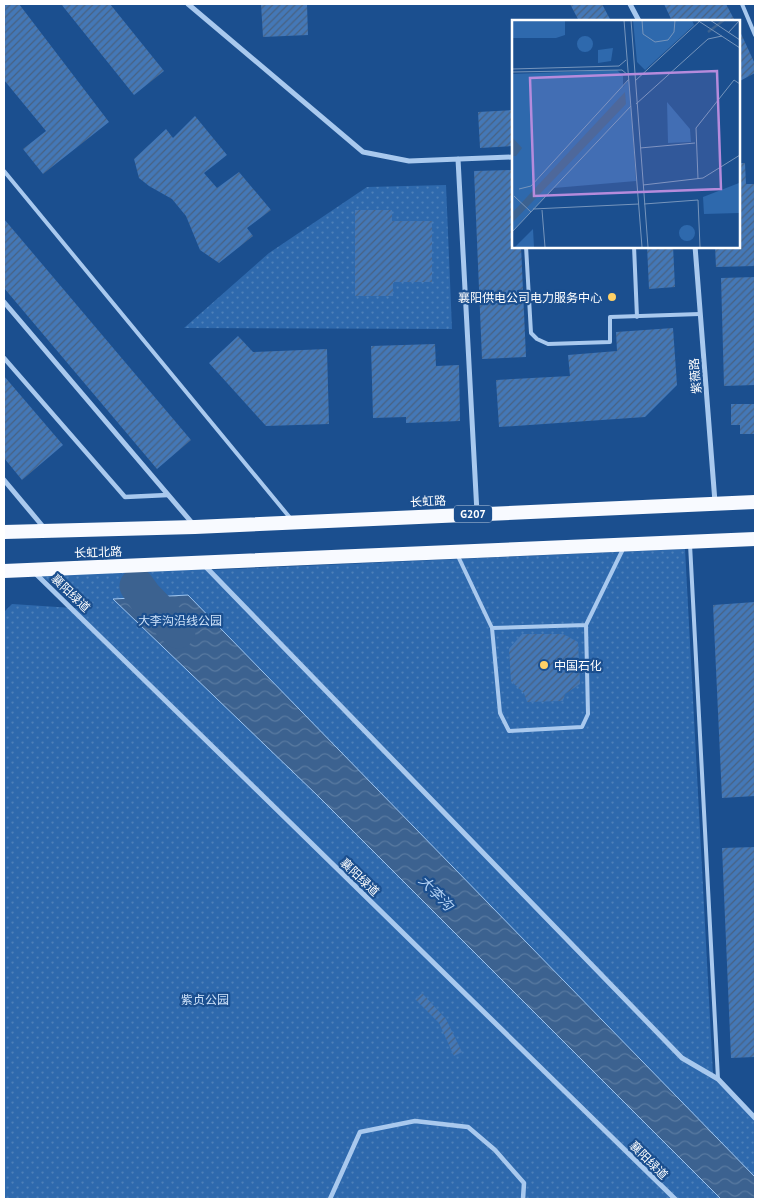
<svg xmlns="http://www.w3.org/2000/svg" width="759" height="1203" font-family="'PT Sans','Noto Sans SC',sans-serif">
  <style>
    .park { fill: url(#park-dots) }
    .water { fill: url(#water-waves); stroke: #9cc4f0 }
    .lines { fill: none; stroke-linecap: round; stroke-linejoin: round }
    .river { stroke: #3c6290; stroke-width: 35 }
    .building { fill: url(#building-hatch) }
    .service { stroke: #a9c9ee; stroke-width: 4 }
    .pedestrian { stroke: #a9c9ee; stroke-width: 4.5 }
    .minor { stroke: #a9c9ee; stroke-width: 5 }
    .trunk { stroke: #f8faff; stroke-width: 14 }
    .poi-dot { fill: #ffd166; stroke: #1b4f8f; stroke-width: 2 }
    .labels { text-anchor: middle; dominant-baseline: central; stroke-width: 4.5; stroke-linejoin: round; paint-order: stroke }
    .shield { fill: #1b4f8f; stroke: #bbcadd; stroke-width: 1 }
    .shield-label { font-size: 11px; font-weight: bold; fill: #fff }
    .poi-label { font-size: 12px; fill: #fff; stroke: #1b4f8f; text-anchor: end }
    .street-label { font-size: 12px; fill: #fff; stroke: #1b4f8f }
    .park-label { font-size: 12px; fill: #cfe3fa; stroke: #1b4f8f }
    .water-label { font-size: 14px; font-style: italic; fill: #b5d3f5; stroke: #1b4f8f }
    .inset-river { fill: none; stroke: #3c6290; stroke-width: 2.5 }
    .inset-road { fill: none; stroke: #7695bc; stroke-width: 1 }
    .view { fill: #b68bdc; fill-opacity: 0.15; stroke: #b68bdc; stroke-width: 2.5 }
    .inset-edge { fill: none; stroke: #fff; stroke-width: 2.5 }
  </style>
  <defs>
    <pattern id="park-dots" width="8" height="8" patternUnits="userSpaceOnUse" patternTransform="scale(1.25)"><rect width="8" height="8" fill="#2e69ad"/><path d="M2 2h.1M6 6h.1" fill="none" stroke="#4d80b9" stroke-width="1.8" stroke-linecap="round"/></pattern>
    <pattern id="water-waves" width="16" height="10" patternUnits="userSpaceOnUse" patternTransform="scale(1.25)"><rect width="16" height="10" fill="#3c6290"/><path d="M0 5q4-4 8 0t8 0" fill="none" stroke="#597aa1"/></pattern>
    <pattern id="building-hatch" width="6" height="6" patternUnits="userSpaceOnUse" patternTransform="scale(1.25)"><rect width="6" height="6" fill="#4478b7"/><path d="M-1 1l2-2M0 6l6-6M5 7l2-2" fill="none" stroke="#486282"/></pattern>
  </defs>
  <rect width="100%" height="100%" fill="#1b4f8f"/>
  <path class="park" d="M446,185L452,329L184,328L269,253L367,187Z
    M685,549L713,1075L755,1118V1199H4V612L12,604L88,609L31,569L202,563L209,570Z"/>
  <path class="water" d="M188,595L755,1177V1199H721L317,795L113,599Z"/>
  <g class="lines">
    <path class="river" d="M137,586L145,597L178,631"/>
  </g>
  <path class="building" d="M4,4H19L109,122L43,174L23,149L46,131L4,80Z
    M61,4H110L164,71L134,95Z
    M261,4H307L308,35L263,37Z
    M570,4H602L611,21H579Z
    M664,4H726L735,21H672Z
    M738,27L755,64V73L738,82Z
    M513,110V146L480,148L478,112Z
    M195,116L227,155L204,173L217,188L239,172L271,210L247,228L253,236L219,263L200,250L186,216L172,199L149,186L139,178L134,159L166,129L173,138Z
    M738,163H745L746,184H755V266L716,267L715,246H738Z
    M513,170V246H521L526,357L482,359L474,171Z
    M355,210H392V221H432V282H393V296H355Z
    M4,219L191,440L157,469L4,288Z
    M647,246H673L675,287L649,289Z
    M755,277V385L724,386L721,278Z
    M673,328L677,385L645,417L499,427L496,380L570,376L568,355L617,351L616,332Z
    M238,336L253,352L327,349L329,424L266,426L209,363Z
    M435,344L436,366L459,365L460,421L406,423V417L373,418L371,346Z
    M4,376L63,445L22,480L4,458Z
    M731,404H755V434H740V425H731Z
    M755,602V796L722,798L713,605Z
    M522,634H563L578,642L580,684L565,694L563,701L527,702L524,693L511,681L509,649Z
    M755,847V1057L731,1058L722,848Z
    M422,993L446,1019L462,1052L454,1056L439,1023L415,999Z"/>
  <g class="lines">
    <path class="service" d="M742,4L755,35
      M4,171L291,519
      M526,246L531,333L537,339L548,344L610,342V317L700,314
      M634,246L637,317
      M690,544L718,1079
      M457,554L492,628L586,625L623,549
      M492,628L500,713L509,731L582,727L588,714L586,625"/>
    <path class="pedestrian" d="M4,358L125,497L168,495
      M330,1199L360,1132L415,1121L468,1127L495,1150L524,1183L523,1199"/>
    <path class="minor" d="M188,4L363,152L409,161L513,157
      M630,4L639,21
      M458,159L477,513
      M695,246L715,502
      M4,302L193,524
      M4,480L45,529
      M204,565L682,1058L718,1079L755,1118
      M34,572L675,1199"/>
    <path class="trunk" d="M4,532L195,527L755,502
      M4,571L755,539"/>
  </g>
  <g class="poi-dot">
    <circle cx="612" cy="297" r="5"/>
    <circle cx="544" cy="665" r="5"/>
  </g>
  <g class="labels">
    <rect class="shield" x="454" y="505.5" width="38" height="17" rx="4"/>
    <g class="shield-label">
      <text x="473" y="514">G207</text>
    </g>
    <g class="poi-label">
      <text x="602" y="297">襄阳供电公司电力服务中心</text>
      <text x="554" y="665" text-anchor="start">中国石化</text>
    </g>
    <g class="street-label">
      <text transform="translate(695 376) rotate(-95)">紫薇路</text>
      <text transform="translate(428 501) rotate(-3)">长虹路</text>
      <text transform="translate(98 552) rotate(-2)">长虹北路</text>
      <text transform="translate(71 593) rotate(44)">襄阳绿道</text>
      <text transform="translate(360 877) rotate(44)">襄阳绿道</text>
      <text transform="translate(649 1160) rotate(45)">襄阳绿道</text>
    </g>
    <g class="park-label">
      <text x="180" y="620">大李沟沿线公园</text>
      <text x="205" y="999">紫贞公园</text>
    </g>
    <g class="water-label">
      <text transform="translate(436 893) rotate(46)">大李沟</text>
    </g>
  </g>
  <g transform="translate(512 20)">
    <rect width="228" height="228" fill="#1b4f8f"/>
    <path d="M227,163V193L192,194L191,177Z" fill="#2e69ad"/>
    <path d="M65 24a8 8 0 1 1 16 0a8 8 0 1 1-16 0ZM101,28L99,41L86,43V30Z" fill="#2e69ad"/>
    <path d="M0,0H53V15L44,18H0ZM121,0H180L182,5L133,50L125,42ZM105,50L111,56V67L117,59L124,161L42,168L0,212V54ZM155,82L178,109L179,122L156,123ZM167 213a8 8 0 1 1 16 0a8 8 0 1 1-16 0ZM21,209L22,227H3Z" fill="#2e69ad"/>
    <path d="M113,72L114,84L0,203V193ZM0,117L10,128L4,136H0Z" fill="#3c6290"/>
    <path class="inset-river" d="M196,12L212,0"/>
    <path class="inset-road" d="M112,0L130,227M119,0L136,227M130,0L131,14L143,22L156,20L162,12L163,0M185,0L228,28M198,0L228,20M216,13L228,0M0,49L107,46L114,40M0,52L110,50L116,55M123,61L189,0M124,84L196,19L210,16M128,128L183,123M186,159L184,108L222,60L228,64M131,165L191,158L228,135M7,169L19,166L117,59M2,176L19,192M132,184L186,180L188,227M21,189L127,184M30,190L33,227M0,212L119,86"/>
    <path class="view" d="M205,51L209,169L22,176L18,58Z"/>
    <rect width="228" height="228" class="inset-edge"/>
  </g>
  <rect width="759" height="1203" fill="none" stroke="#ffffff" stroke-width="10"/>
</svg>
